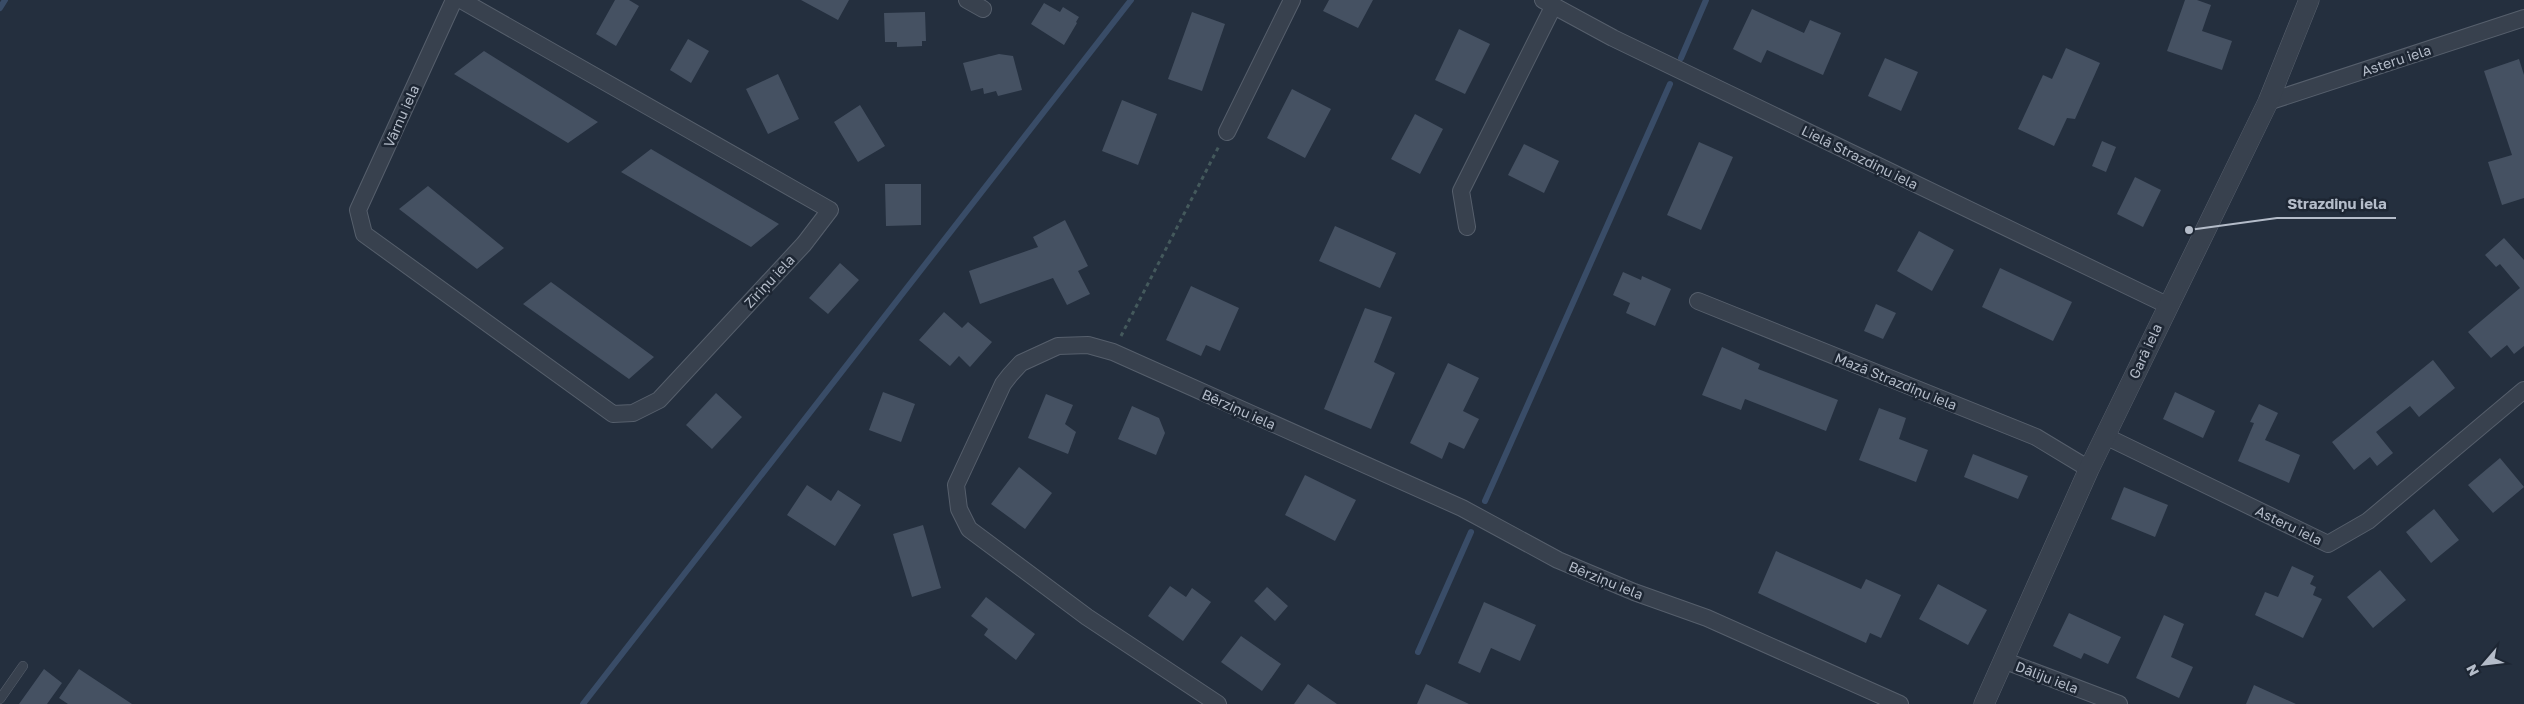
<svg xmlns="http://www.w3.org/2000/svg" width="2524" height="704" font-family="'Golos Text',sans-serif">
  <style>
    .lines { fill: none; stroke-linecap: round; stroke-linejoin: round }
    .stream { stroke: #394c67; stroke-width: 6 }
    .building { fill: #455162 }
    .service-casing { stroke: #565f6c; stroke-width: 10 }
    .minor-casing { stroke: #565f6c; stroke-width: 18 }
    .tertiary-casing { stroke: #565f6c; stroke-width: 21 }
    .path { stroke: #44595c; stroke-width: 3; stroke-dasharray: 4 4; stroke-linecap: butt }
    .service { stroke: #38414e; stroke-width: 9 }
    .minor { stroke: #38414e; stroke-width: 16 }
    .tertiary { stroke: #38414e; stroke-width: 20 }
    .labels { text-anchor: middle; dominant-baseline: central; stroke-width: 5; stroke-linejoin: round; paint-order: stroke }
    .street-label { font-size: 14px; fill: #b4bcc9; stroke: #1d2633 }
    .leader { fill: none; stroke: #b4bcc9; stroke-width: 2 }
    .callout-dot { fill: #b4bcc9; stroke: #1d2633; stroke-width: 2 }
    .callout-label { font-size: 15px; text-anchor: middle; font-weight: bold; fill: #b4bcc9; stroke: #1d2633; stroke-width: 5; stroke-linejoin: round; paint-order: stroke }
  </style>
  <rect width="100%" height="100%" fill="#242f3e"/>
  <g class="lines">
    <path class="stream" d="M0,8L5,0
      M1681,58L1706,0
      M1485,501L1670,84
      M1418,652L1471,532
      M583,704L1131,0"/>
  </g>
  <path class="building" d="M615,0H629L639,6L616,46L596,34Z
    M801,0H849L838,20Z
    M1329,0H1373L1358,28L1323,11Z
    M2185,0H2197L2211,5L2202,31L2232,41L2222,70L2167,51Z
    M1044,3L1060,12L1063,7L1079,17L1076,22L1077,23L1064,45L1031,24Z
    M1752,9L1804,33L1810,20L1841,33L1823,75L1767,50L1761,63L1733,49Z
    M925,12L926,41H922V46L897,47V42H885L884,13Z
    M1192,12L1225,24L1202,91L1168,79Z
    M1459,29L1490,44L1465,94L1435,80Z
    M688,39L709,51L691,83L670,70Z
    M2066,48L2100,63L2075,119L2067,118L2054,146L2018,129L2043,75L2052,79Z
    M484,51L598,122L568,143L454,74Z
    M999,54L1013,56L1022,90L998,96L996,91L984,94L983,88L971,91L963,63Z
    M1885,58L1918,72L1901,111L1868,96Z
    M2519,59L2524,75V198L2502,205L2488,162L2512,155L2484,71Z
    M778,74L799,119L768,134L746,89Z
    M1292,89L1331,109L1305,158L1267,138Z
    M1122,100L1157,114L1138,165L1102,151Z
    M860,105L885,146L858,162L834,122Z
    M1415,114L1443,129L1420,174L1391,159Z
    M2102,141L2116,147L2106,172L2092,166Z
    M1699,142L1733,157L1701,230L1667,215Z
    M1524,144L1559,161L1544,193L1508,175Z
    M651,149L779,224L751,247L621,172Z
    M2135,177L2161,190L2143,227L2117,214Z
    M885,184H921V225L886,226Z
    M428,186L504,248L477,269L399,209Z
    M1065,220L1088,266L1078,271L1090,294L1067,305L1053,278L980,304L969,271L1038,247L1033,237Z
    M1335,226L1396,253L1380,288L1319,261Z
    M1919,231L1954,250L1932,291L1897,271Z
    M2504,238L2524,260V346L2514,354L2507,345L2491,358L2468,332L2520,288L2500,264L2496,267L2485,255Z
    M840,263L859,280L828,314L809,298Z
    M2000,268L2072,302L2053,341L1982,307Z
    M1623,272L1641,280L1642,276L1671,289L1655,326L1626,313L1630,303L1613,295Z
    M551,282L654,357L629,379L523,304Z
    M1191,286L1239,308L1220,351L1206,345L1201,356L1166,340Z
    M1876,304L1896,313L1883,339L1864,331Z
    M1365,308L1392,317L1374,362L1395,373L1371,429L1324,409Z
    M944,312L962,328L968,322L992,342L970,367L959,356L950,366L919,340Z
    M1722,347L1760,364L1758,369L1838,400L1826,431L1745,399L1741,410L1702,395Z
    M2433,360L2455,388L2419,417L2410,406L2376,432L2393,453L2377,466L2370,457L2354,470L2332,442Z
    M1448,363L1479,378L1463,411L1479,419L1464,449L1449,442L1442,459L1410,443Z
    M883,392L915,404L901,442L869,430Z
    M2175,392L2215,411L2203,438L2163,419Z
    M716,393L742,417L712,449L686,425Z
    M1046,394L1073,405L1065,424L1076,432L1068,454L1028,438Z
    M2259,404L2278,413L2265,440L2300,455L2289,483L2238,461L2254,423L2250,422Z
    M1132,406L1159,418L1165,433L1156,455L1118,439Z
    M1879,408L1906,418L1899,439L1928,450L1916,482L1859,460Z
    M1973,454L2028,476L2018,499L1964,477Z
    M2500,458L2524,487L2493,513L2468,485Z
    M1019,467L1052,493L1025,529L991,504Z
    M1305,475L1356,500L1335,541L1285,515Z
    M807,485L831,501L838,490L861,505L835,546L787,515Z
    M2124,487L2168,505L2155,537L2111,519Z
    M2434,509L2459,540L2431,563L2406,532Z
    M923,525L941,588L912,597L893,534Z
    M1776,551L1861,589L1866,579L1901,595L1881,638L1870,633L1866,643L1758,593Z
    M2292,566L2314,576L2310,584L2316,587L2313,595L2322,599L2303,638L2255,615L2265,592L2278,597Z
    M2380,570L2406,600L2373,628L2347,597Z
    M1938,584L1987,610L1968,645L1919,619Z
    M1170,586L1186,597L1192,588L1211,602L1183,641L1148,616Z
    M1267,587L1288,606L1275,621L1254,601Z
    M986,597L1035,634L1016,660L984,635L988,629L971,616Z
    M1484,602L1536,625L1520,661L1491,648L1480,673L1458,663Z
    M2069,613L2121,637L2108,664L2084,653L2081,659L2053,646Z
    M2164,615L2184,624L2171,657L2193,667L2179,698L2136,678Z
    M1241,636L1281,664L1262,691L1221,662Z
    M44,669L62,683L47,704H19Z
    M79,669L132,704H68L59,698Z
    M1308,684L1337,704H1294Z
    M1426,684L1469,704H1417Z
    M2254,685L2296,704H2246Z"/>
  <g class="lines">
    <defs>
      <path id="service" d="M0,699L23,666"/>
      <path id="minor" d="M454,0L358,210L364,234L613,414L633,413L659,400L804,244L830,210L461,0
        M967,0L983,9
        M1543,0L1613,38L2167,305
        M2268,102L2524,18
        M1227,132L1292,0
        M1467,227L1461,191L1554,5
        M1698,301L2036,437L2089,469
        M2105,436L2328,544L2368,521L2524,390
        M2003,660L2119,704
        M1218,704L1087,617L969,529L959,509L956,485L1003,384L1010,375L1021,363L1058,346L1088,345L1113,352L1462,508L1558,560L1634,592L1707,618L1900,704"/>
      <path id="tertiary" d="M1984,704L2089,469L2268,102L2309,0"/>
    </defs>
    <use href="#service" class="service-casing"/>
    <use href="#minor" class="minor-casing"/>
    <use href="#tertiary" class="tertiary-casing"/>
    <path class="path" d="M1121,336L1219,146"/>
    <use href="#service" class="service"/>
    <use href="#minor" class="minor"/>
    <use href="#tertiary" class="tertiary"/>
  </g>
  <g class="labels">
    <g class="street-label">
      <text transform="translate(2396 60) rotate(-18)">Asteru iela</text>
      <text transform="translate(401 116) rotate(-66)">Vārnu iela</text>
      <text transform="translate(1860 157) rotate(26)">Lielā Strazdiņu iela</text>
      <text transform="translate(769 281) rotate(-47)">Zīriņu iela</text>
      <text transform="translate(2145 351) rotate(-65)">Garā iela</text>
      <text transform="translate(1896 381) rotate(22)">Mazā Strazdiņu iela</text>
      <text transform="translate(1239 409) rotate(24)">Bērziņu iela</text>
      <text transform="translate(2289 525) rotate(26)">Asteru iela</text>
      <text transform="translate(1606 580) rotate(22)">Bērziņu iela</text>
      <text transform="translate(2047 677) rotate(21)">Dāliju iela</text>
    </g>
  </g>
  <path class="leader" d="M2189 230L2277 218H2396"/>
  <circle class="callout-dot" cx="2189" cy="230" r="5"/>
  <g class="callout-label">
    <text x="2337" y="209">Strazdiņu iela</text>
  </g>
  <g transform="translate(2484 664) rotate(242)" stroke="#1d2633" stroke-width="4" paint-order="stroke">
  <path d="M0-4L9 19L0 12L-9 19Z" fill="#b4bcc9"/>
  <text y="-8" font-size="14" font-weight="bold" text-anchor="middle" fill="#b4bcc9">N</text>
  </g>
</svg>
